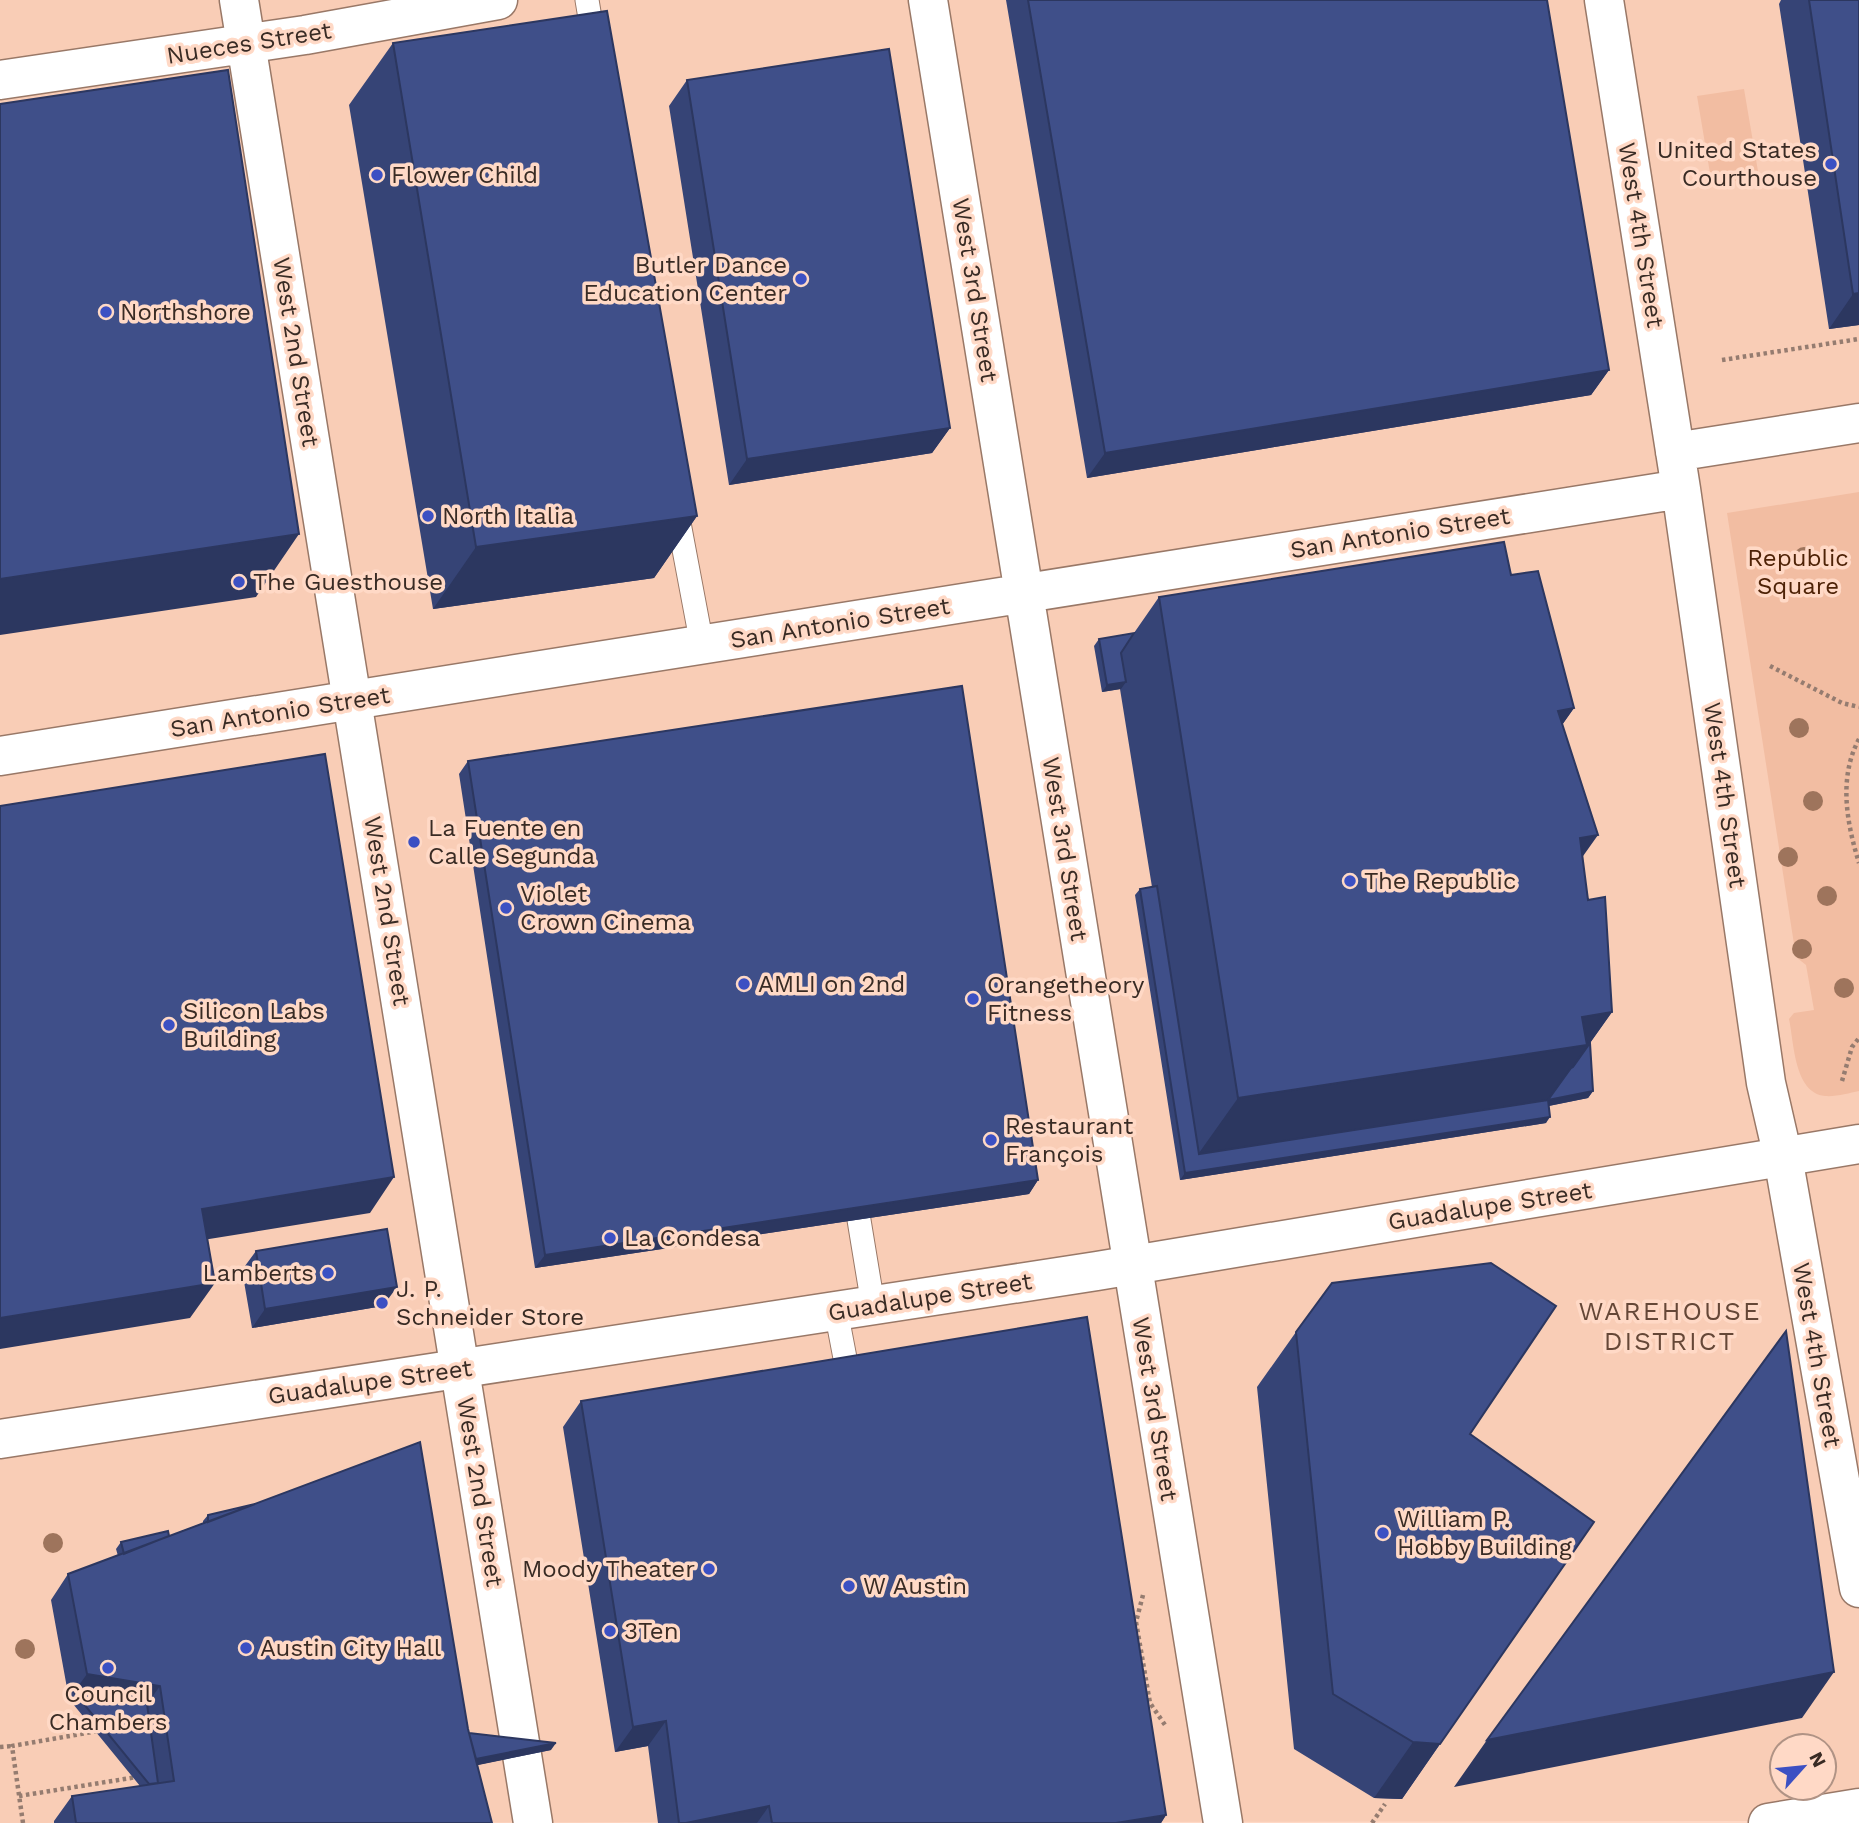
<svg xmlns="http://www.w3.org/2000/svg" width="1859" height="1823" font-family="'Work Sans',sans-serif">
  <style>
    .built { fill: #f9cdb6; fill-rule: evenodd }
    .green { fill: #f2bda2 }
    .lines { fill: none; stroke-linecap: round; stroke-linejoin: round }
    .lane-casing { stroke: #997867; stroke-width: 25 }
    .street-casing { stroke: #997867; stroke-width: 41 }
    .primary-casing { stroke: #997867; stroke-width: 41 }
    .path { stroke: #957c70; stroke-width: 4.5; stroke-dasharray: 3.5 3.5; stroke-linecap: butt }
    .lane { stroke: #fff; stroke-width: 23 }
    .street { stroke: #fff; stroke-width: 38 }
    .primary { stroke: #fff; stroke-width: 38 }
    .tree { fill: #9e745c }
    .wall { fill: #364476 }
    .shaded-wall { fill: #2c3760 }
    .building { fill: #3f4f89; stroke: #2c3760; stroke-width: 2 }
    .poi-dot { fill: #3c50c3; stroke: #ffd9c6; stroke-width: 2.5 }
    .labels { text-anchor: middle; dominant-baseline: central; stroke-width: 7; stroke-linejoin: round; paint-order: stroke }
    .street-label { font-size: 24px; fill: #392b24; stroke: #ffd9c6 }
    .poi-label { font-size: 24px; fill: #392b24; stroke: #ffd9c6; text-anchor: start }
    .park-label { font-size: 24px; fill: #4e2206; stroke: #ffd9c6 }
    .neighbourhood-label { font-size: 26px; letter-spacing: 2px; fill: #654737; stroke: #ffd9c6 }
  </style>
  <rect width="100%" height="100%" fill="#ffd9c6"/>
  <path class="built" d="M0,0H1859V1821L0,1823ZM1782,1746H1824V1788H1782Z"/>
  <path class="green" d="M1744,89L1759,177L1712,185L1697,96Z
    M1859,492V1091C1849,1093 1836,1097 1825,1096C1794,1093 1794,1042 1789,1019L1794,1013L1814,1010L1806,965L1796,957L1727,513Z"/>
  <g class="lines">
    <defs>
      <path id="lane" d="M587,0L594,42
        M676,507L702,645
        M859,1220L873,1305
        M836,1311L849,1379"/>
      <path id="street" d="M239,0L533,1823
        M928,0L1223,1823
        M1604,0L1681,489L1766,1083L1783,1157L1859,1588
        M0,80L305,35L498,0
        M1675,452L1859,423
        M0,756L1681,489"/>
      <path id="primary" d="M0,1439L1097,1271L1859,1144
        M1768,1823L1859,1808"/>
    </defs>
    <use href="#lane" class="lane-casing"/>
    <use href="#street" class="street-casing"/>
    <use href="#primary" class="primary-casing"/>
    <path class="path" d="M1722,360L1859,339
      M1770,666L1842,703L1859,707
      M1859,739C1838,778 1847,824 1859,863
      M1842,1081L1852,1047L1859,1038
      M1143,1595L1136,1622L1150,1703L1165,1725
      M0,1747L12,1746
      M19,1796L137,1777
      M23,1823L12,1746L98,1731
      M1372,1823L1385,1804"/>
    <use href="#lane" class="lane"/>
    <use href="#street" class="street"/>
    <use href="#primary" class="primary"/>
  </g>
  <g class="tree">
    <circle cx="1804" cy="557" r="10"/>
    <circle cx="1799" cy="728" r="10"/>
    <circle cx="1813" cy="801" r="10"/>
    <circle cx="1788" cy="857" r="10"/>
    <circle cx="1827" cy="896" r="10"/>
    <circle cx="1802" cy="949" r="10"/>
    <circle cx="1844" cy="988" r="10"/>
    <circle cx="53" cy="1543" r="10"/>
    <circle cx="25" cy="1649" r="10"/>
  </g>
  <path class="wall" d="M1006,0H1547L1609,370L1591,395L1087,478Z
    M1781,0H1859V325L1829,329L1779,4Z
    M393,43L697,516L654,578L433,609L349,105Z
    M687,80L950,428L932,453L729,485L669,106Z
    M1511,575L1574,708L1562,725L1588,900L1612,1012L1590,1043L1593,1091L1588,1098L1549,1106L1546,1123L1180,1180L1135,895L1140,889L1152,887L1120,689L1102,692L1094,646L1099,639L1134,633L1159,597Z
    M468,761L1038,1180L1029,1194L535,1268L459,774Z
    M256,1251L383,1306L252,1328L242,1270Z
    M1296,1332L1470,1434L1594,1522L1402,1799L1374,1798L1294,1749L1257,1387Z
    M581,1401L1166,1815L1161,1823H658L648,1746L615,1752L563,1427Z
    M208,1515L469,1733L551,1750L477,1765L492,1823H54V1821L72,1796L140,1786L69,1699L51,1600L68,1574L118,1556L116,1549L121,1542L169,1536L203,1523V1521Z"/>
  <path class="shaded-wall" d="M1859,293V325L1829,329L1853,294Z
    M1609,370L1591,395L1087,478L1105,453Z
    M950,428L932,453L729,485L747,459Z
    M697,516L654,578L433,609L476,547Z
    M299,534L256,597L0,635V579Z
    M1126,682L1121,689L1102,692L1107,685Z
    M1574,708L1530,770L1558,711Z
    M1598,835L1554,897L1580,838Z
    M1612,1012L1568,1074L1593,1091L1588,1098L1543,1107L1194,1160L1238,1098L1582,1017Z
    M1550,1117L1546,1123L1180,1180L1185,1173Z
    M394,1177L370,1213L178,1244L202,1209Z
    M1038,1180L1029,1194L535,1268L545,1255Z
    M215,1283L190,1318L0,1349V1318Z
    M397,1287L383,1306L252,1328L265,1309Z
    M1834,1672L1802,1718L1454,1787L1487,1740Z
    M87,1674L160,1686L142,1711L74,1692Z
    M666,1721L648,1746L615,1752L633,1727Z
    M1413,1742L1440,1744L1402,1799L1374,1798Z
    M556,1743L551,1750L454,1770L458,1763Z
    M769,1806L757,1823H686Z
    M1166,1815L1161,1823H1116Z"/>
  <path class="building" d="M1028,0H1547L1609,370L1105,453Z
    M1809,0H1859V293L1853,294Z
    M607,11L697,516L476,547L393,43Z
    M889,49L950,428L747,459L687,80Z
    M228,70L299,534L0,579V104Z
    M1504,542L1511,575L1538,571L1574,708L1558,711L1598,835L1580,838L1588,900L1605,897L1612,1012L1582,1017L1587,1045L1238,1098L1159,597Z
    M1134,633L1121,653L1126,682L1107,685L1099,639Z
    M962,686L1038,1180L545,1255L468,761Z
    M325,754L394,1177L202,1209L215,1283L0,1318V806Z
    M1157,886L1199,1154L1548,1100L1550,1117L1185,1173L1140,889Z
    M1590,1043L1593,1091L1548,1100L1571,1068L1573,1067Z
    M387,1229L397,1287L265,1309L256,1251Z
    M1491,1263L1556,1306L1470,1434L1594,1522L1440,1744L1413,1742L1333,1694L1296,1332L1332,1283Z
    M1087,1317L1166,1815L1116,1823H772L769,1806L686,1823H679L666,1721L633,1727L581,1401Z
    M1786,1331L1834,1672L1487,1740Z
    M420,1442L468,1729L492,1823H76L72,1796L174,1781L160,1686L87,1674L68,1574Z
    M255,1504L208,1522V1515Z
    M168,1531L169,1536L124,1554L121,1542Z
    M74,1692L147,1704L158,1783L149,1784Z
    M469,1733L556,1743L476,1759Z"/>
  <g class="poi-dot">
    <circle cx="1831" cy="164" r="7"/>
    <circle cx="377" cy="175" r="7"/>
    <circle cx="801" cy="279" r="7"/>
    <circle cx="106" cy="312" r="7"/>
    <circle cx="428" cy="516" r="7"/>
    <circle cx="239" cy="582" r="7"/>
    <circle cx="414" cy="842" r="7"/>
    <circle cx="1350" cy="881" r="7"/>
    <circle cx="506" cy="908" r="7"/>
    <circle cx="744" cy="984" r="7"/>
    <circle cx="973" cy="999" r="7"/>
    <circle cx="169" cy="1025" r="7"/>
    <circle cx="991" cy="1140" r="7"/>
    <circle cx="610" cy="1238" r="7"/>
    <circle cx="328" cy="1273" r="7"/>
    <circle cx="382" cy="1303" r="7"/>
    <circle cx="1383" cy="1533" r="7"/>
    <circle cx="709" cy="1569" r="7"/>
    <circle cx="849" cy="1586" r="7"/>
    <circle cx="610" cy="1631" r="7"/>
    <circle cx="246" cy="1648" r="7"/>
    <circle cx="108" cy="1668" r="7"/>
  </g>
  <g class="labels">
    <g class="street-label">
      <text transform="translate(249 43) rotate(-9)">Nueces Street</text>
      <text transform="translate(1641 235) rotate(81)">West 4th Street</text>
      <text transform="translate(975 290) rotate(81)">West 3rd Street</text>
      <text transform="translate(296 352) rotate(81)">West 2nd Street</text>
      <text transform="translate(1400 533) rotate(-9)">San Antonio Street</text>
      <text transform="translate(840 623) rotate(-9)">San Antonio Street</text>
      <text transform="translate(280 712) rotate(-9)">San Antonio Street</text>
      <text transform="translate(1725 795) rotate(82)">West 4th Street</text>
      <text transform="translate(1065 849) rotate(81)">West 3rd Street</text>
      <text transform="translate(387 911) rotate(81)">West 2nd Street</text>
      <text transform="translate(1490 1206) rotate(-9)">Guadalupe Street</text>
      <text transform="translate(930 1297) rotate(-9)">Guadalupe Street</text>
      <text transform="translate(1817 1355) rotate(80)">West 4th Street</text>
      <text transform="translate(370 1382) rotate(-8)">Guadalupe Street</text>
      <text transform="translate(1155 1409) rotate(81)">West 3rd Street</text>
      <text transform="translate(480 1492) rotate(81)">West 2nd Street</text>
    </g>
    <g class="poi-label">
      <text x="1817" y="150" text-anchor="end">United States<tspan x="1817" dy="28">Courthouse</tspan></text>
      <text x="391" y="175">Flower Child</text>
      <text x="787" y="265" text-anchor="end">Butler Dance<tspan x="787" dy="28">Education Center</tspan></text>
      <text x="120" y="312">Northshore</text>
      <text x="442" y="516">North Italia</text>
      <text x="253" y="582">The Guesthouse</text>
      <text x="428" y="828">La Fuente en<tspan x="428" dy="28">Calle Segunda</tspan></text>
      <text x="1364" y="881">The Republic</text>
      <text x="520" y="894">Violet<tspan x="520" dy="28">Crown Cinema</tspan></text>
      <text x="758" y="984">AMLI on 2nd</text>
      <text x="987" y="985">Orangetheory<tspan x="987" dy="28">Fitness</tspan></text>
      <text x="183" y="1011">Silicon Labs<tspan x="183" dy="28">Building</tspan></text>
      <text x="1005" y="1126">Restaurant<tspan x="1005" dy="28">François</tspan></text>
      <text x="624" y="1238">La Condesa</text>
      <text x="314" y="1273" text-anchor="end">Lamberts</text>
      <text x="396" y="1289">J. P.<tspan x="396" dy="28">Schneider Store</tspan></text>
      <text x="1397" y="1519">William P.<tspan x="1397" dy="28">Hobby Building</tspan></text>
      <text x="695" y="1569" text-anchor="end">Moody Theater</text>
      <text x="863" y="1586">W Austin</text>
      <text x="624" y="1631">3Ten</text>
      <text x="260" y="1648">Austin City Hall</text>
      <text x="108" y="1694" text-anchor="middle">Council<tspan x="108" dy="28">Chambers</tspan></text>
    </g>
    <g class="park-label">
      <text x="1798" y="558">Republic<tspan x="1798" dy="28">Square</tspan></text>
    </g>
    <g class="neighbourhood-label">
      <text x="1670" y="1311">WAREHOUSE<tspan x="1670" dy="30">DISTRICT</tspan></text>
    </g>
  </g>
  <g transform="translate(1803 1767) rotate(63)"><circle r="33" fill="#ffd9c6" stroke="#b09385" stroke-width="2"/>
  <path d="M0-5L12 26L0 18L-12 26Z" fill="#3c50c3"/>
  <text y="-10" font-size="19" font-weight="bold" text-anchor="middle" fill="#392b24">N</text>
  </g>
</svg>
